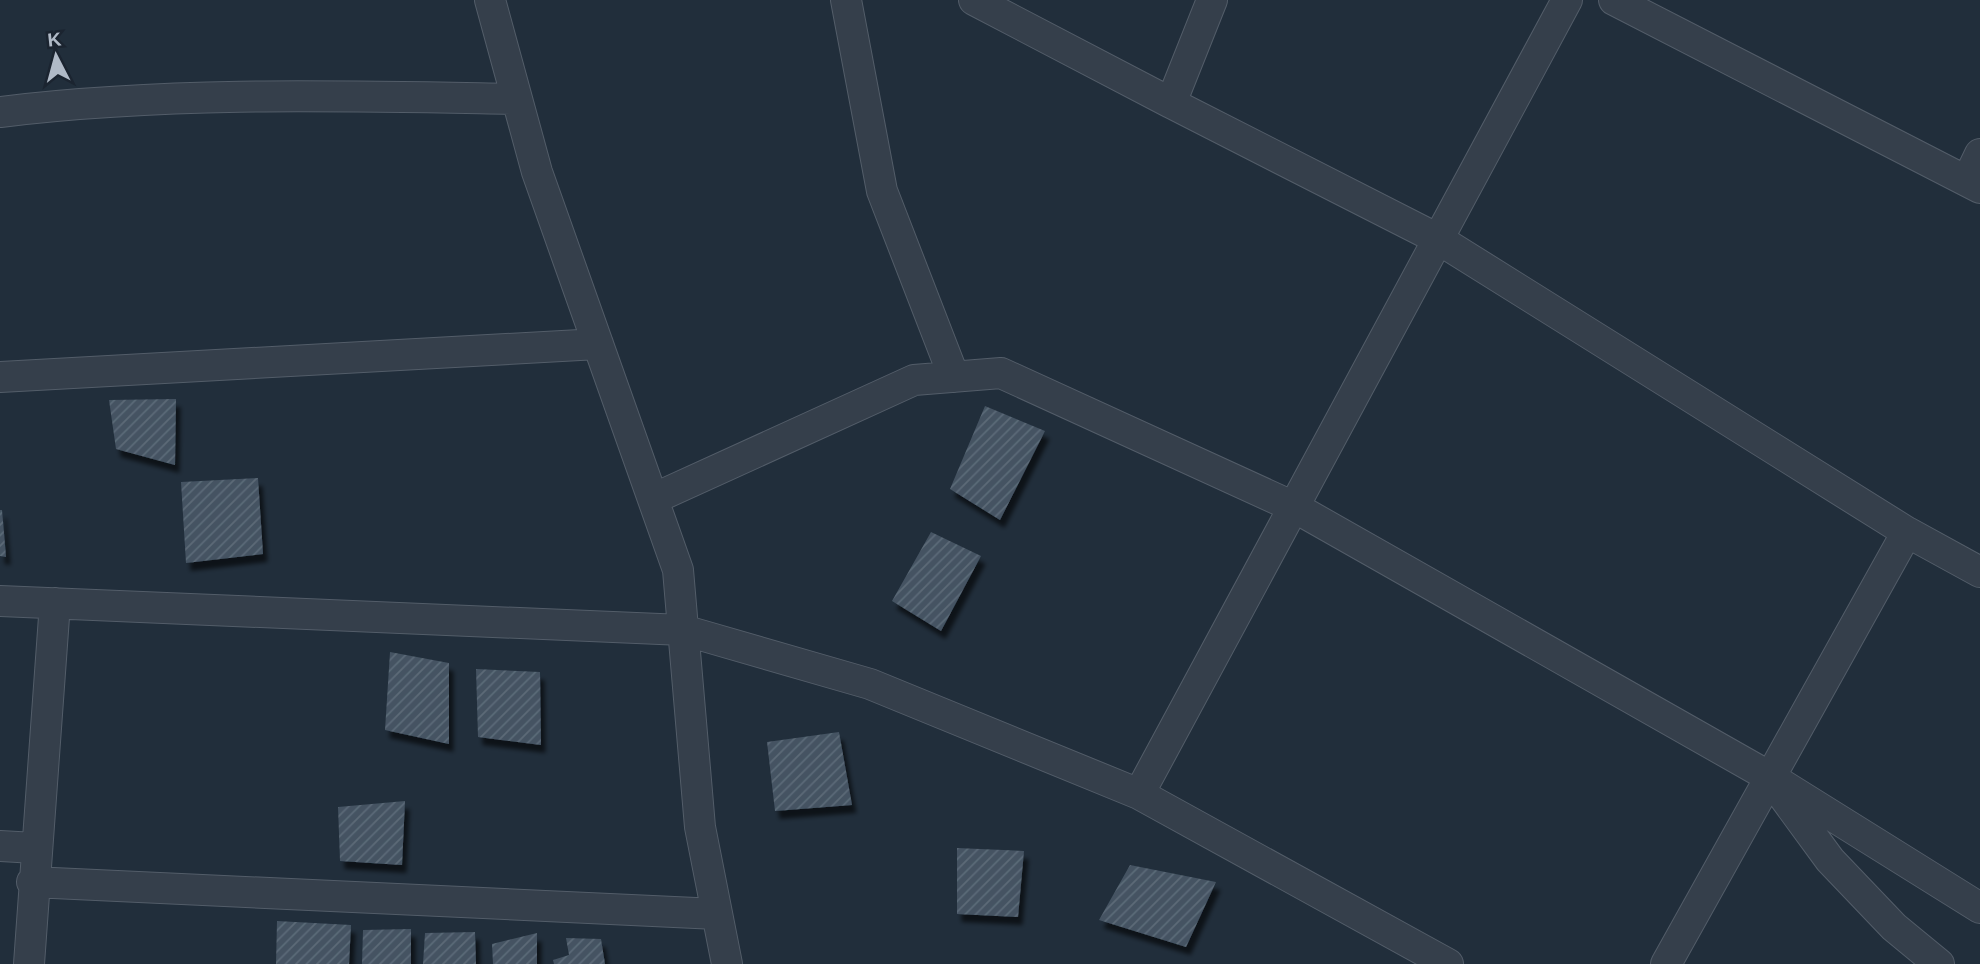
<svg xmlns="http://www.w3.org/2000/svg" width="1980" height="964" font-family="Arial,sans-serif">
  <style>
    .building { fill: url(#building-hatch); filter: url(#shadow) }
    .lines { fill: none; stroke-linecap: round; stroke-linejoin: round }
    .minor-casing { stroke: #535d69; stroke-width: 32 }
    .minor { stroke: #353f4b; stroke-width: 30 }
  </style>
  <defs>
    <pattern id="building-hatch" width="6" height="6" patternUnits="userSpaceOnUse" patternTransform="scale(1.75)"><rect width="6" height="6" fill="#445362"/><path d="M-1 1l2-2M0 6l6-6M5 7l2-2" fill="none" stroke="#5c6a77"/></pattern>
    <filter id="shadow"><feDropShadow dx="4.5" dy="8" stdDeviation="2" flood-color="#0009"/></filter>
  </defs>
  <rect width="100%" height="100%" fill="#212e3b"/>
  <path class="building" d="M176,399L175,465L116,449L109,400Z
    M985,406L1045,431L1000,520L950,489Z
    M258,478L263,554L186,563L181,482Z
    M0,510H2L6,557L0,556Z
    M931,532L981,556L941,631L892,601Z
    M390,652L449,663V744L385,730Z
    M476,669L540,672L541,745L478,737Z
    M839,732L852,805L775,811L767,742Z
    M405,801L402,865L340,861L338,807Z
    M957,848L1024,851L1018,917L957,914Z
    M1130,865L1216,882L1186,947L1099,920Z
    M277,921L351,925L349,964H276Z
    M411,929V964H362L363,930Z
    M475,932L476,964H423L425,933Z
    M537,933V964H493L492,944Z
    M566,938L601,939L605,964H554L553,960L569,955Z"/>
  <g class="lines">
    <defs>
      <path id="minor" d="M490,0L537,172L678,570L700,827L727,964
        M846,0L882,191L954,377
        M974,0L1171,103
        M1212,0L1171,103L1438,239L1910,534
        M1614,0L1980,188
        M0,112C172,91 344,96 517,99
        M1967,181L1980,154
        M0,377L598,344
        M653,499L914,380L1001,373L1294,507L1770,777L1980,908
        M0,601L683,630L870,684L1139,794L1448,964
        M1778,789L1830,860L1894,927L1939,964
        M1139,794L1567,0
        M0,846L35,848
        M32,882L717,914
        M29,964L55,603
        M1666,964L1907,532L1980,572"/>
    </defs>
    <use href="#minor" class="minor-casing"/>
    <use href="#minor" class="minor"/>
  </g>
  <g transform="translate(56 56) rotate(354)" stroke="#1b2430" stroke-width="5" paint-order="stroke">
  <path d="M0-5L12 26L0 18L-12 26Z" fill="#b0bac7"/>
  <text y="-10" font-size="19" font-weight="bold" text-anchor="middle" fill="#b0bac7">K</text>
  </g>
</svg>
